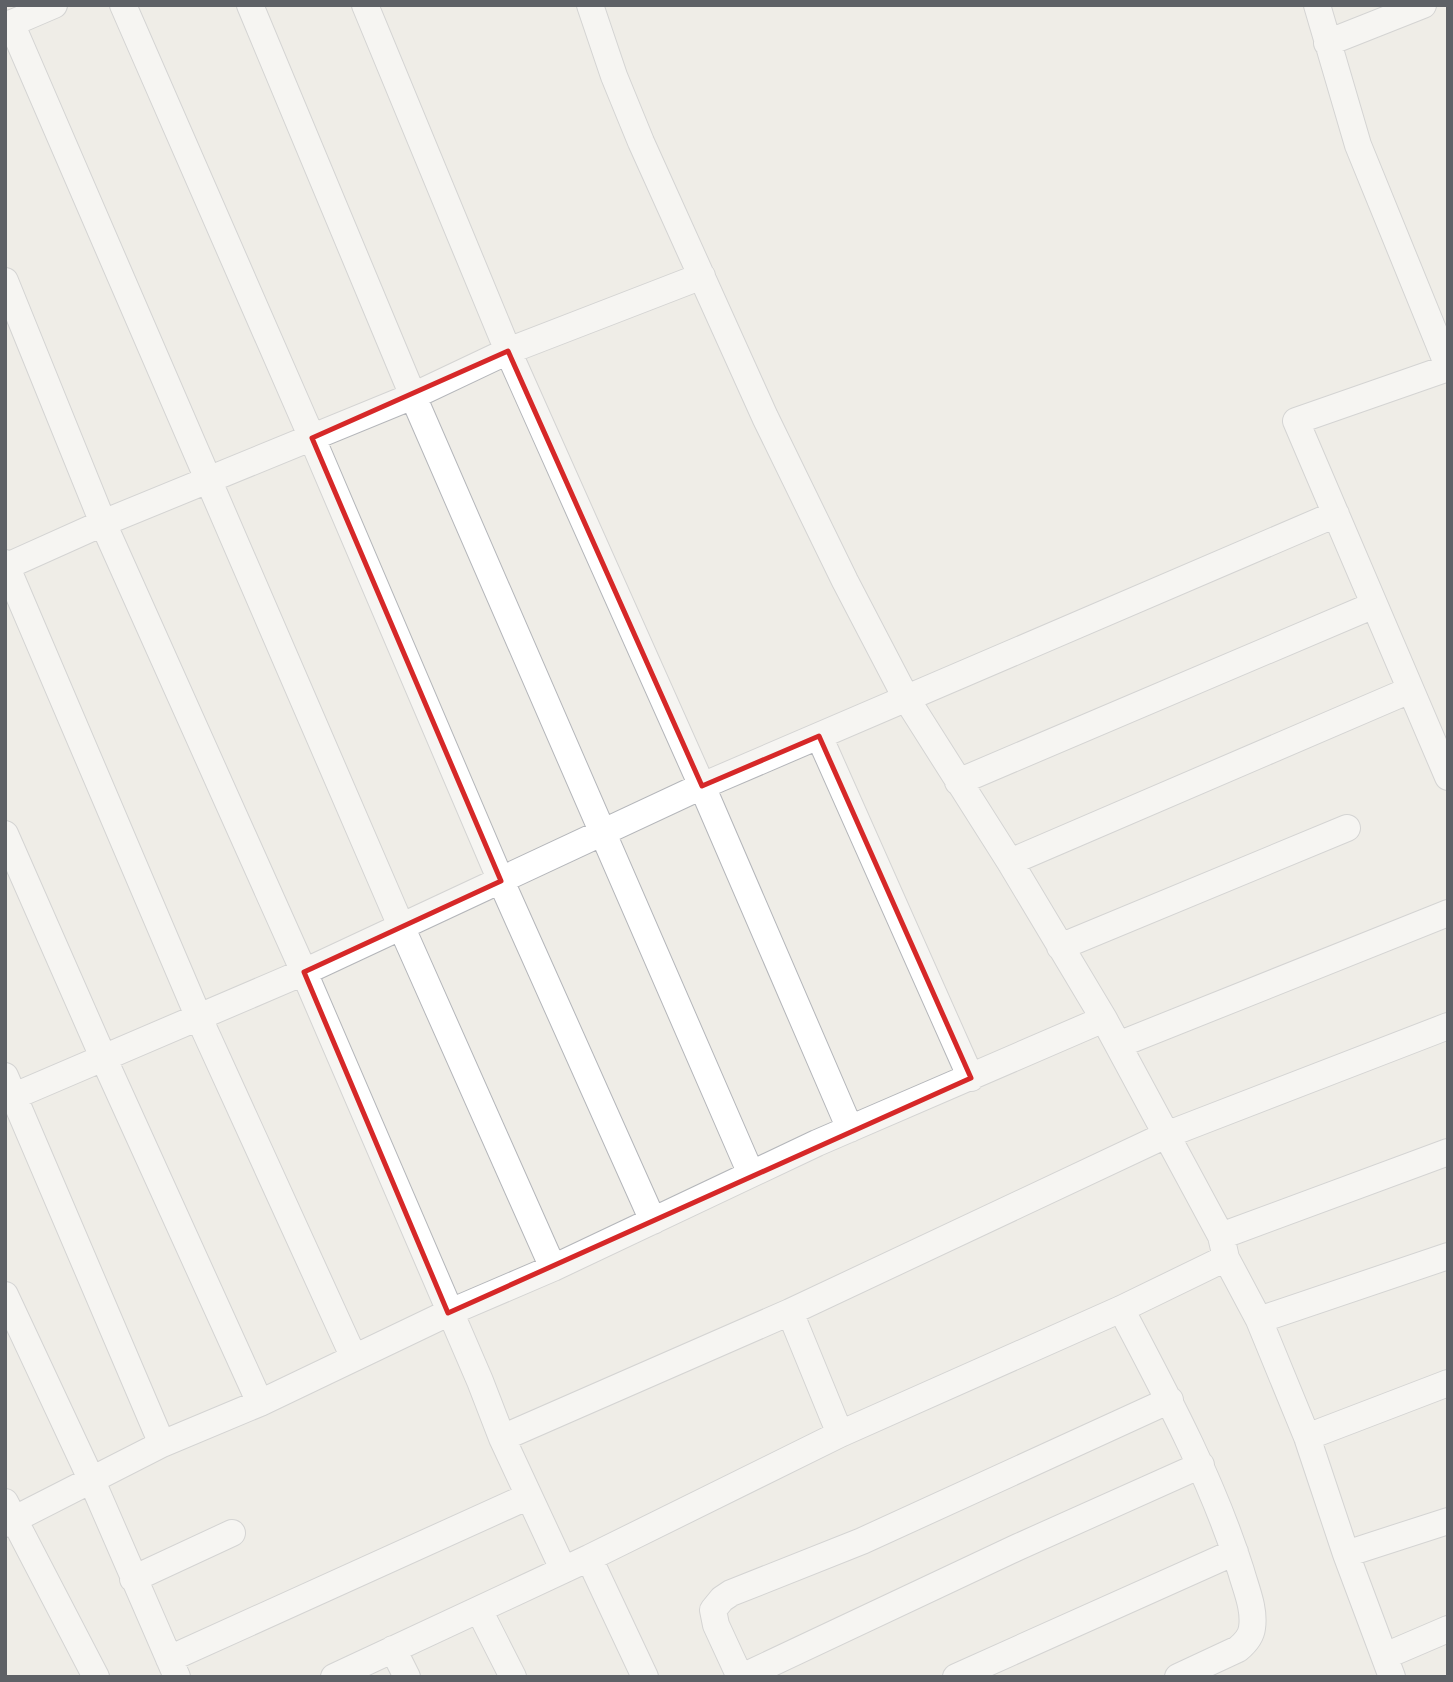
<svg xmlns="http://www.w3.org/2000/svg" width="1453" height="1682" font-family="Manrope,sans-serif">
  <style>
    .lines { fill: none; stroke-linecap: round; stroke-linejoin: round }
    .street-casing { stroke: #b4b6ba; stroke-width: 28 }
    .street { stroke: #fff; stroke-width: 26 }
    .marked { fill: none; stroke: #d62828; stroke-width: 5; stroke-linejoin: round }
  </style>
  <rect width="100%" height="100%" fill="#efede7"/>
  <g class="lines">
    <defs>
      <path id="street" d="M123,5L312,438L501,881L653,1221
        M250,5L413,396L751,1174
        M365,5L508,351L702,786L850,1129
        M590,5L614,76L641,142L765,417L845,581L906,698L1010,862L1104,1019L1221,1236L1226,1258L1259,1320L1307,1437L1346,1554L1392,1677
        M1317,5L1358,145L1448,366
        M11,23L401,926L553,1268
        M5,26L54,5
        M1327,43L1423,5
        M5,281L103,523L304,972L480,1381L502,1438L563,1569
        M1448,368L1296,421L1448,777
        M5,563L199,1018L354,1358
        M5,567L103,523L413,396L508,351L702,276
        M819,736L971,1078
        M958,782L1374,605
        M5,834L103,1057L260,1403
        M1010,862L1410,690
        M1060,947L1347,828
        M1118,1045L1448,913
        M5,1076L162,1444
        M5,1100L304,972L702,786L1336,514
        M1221,1236L1448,1152
        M5,1295L92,1481L177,1677
        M1121,1309C1166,1394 1212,1479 1241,1571C1246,1589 1255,1609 1252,1628C1251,1637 1244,1644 1238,1649L1178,1677
        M790,1312L840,1434
        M1259,1320L1448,1256
        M1307,1437L1448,1383
        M502,1438L790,1312L1166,1135L1448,1026
        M5,1502L96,1677
        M5,1524L162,1444L260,1403L448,1313L553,1268L817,1143L1104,1019
        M1346,1554L1448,1521
        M589,1558L645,1677
        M133,1579L232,1533
        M479,1610L513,1677
        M393,1649L407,1677
        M1385,1656L1448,1629
        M169,1659L529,1496
        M334,1677L589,1558L840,1434L1121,1309L1226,1258
        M740,1677L716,1625L713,1610L722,1599L731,1593L862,1541L1170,1400
        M742,1677L1018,1547L1201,1465
        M956,1677L1235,1552"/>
    </defs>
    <use href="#street" class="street-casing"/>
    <use href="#street" class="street"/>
  </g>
  <path d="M0 0H1453V1682H0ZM508,351L702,786L819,736L971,1078L448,1313L304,972L501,881L312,438Z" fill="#efede7" fill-opacity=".55" fill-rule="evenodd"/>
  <path class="marked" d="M508,351L702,786L819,736L971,1078L448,1313L304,972L501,881L312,438Z"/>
  <rect width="1453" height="1682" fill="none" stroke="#5e6166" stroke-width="14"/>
</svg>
